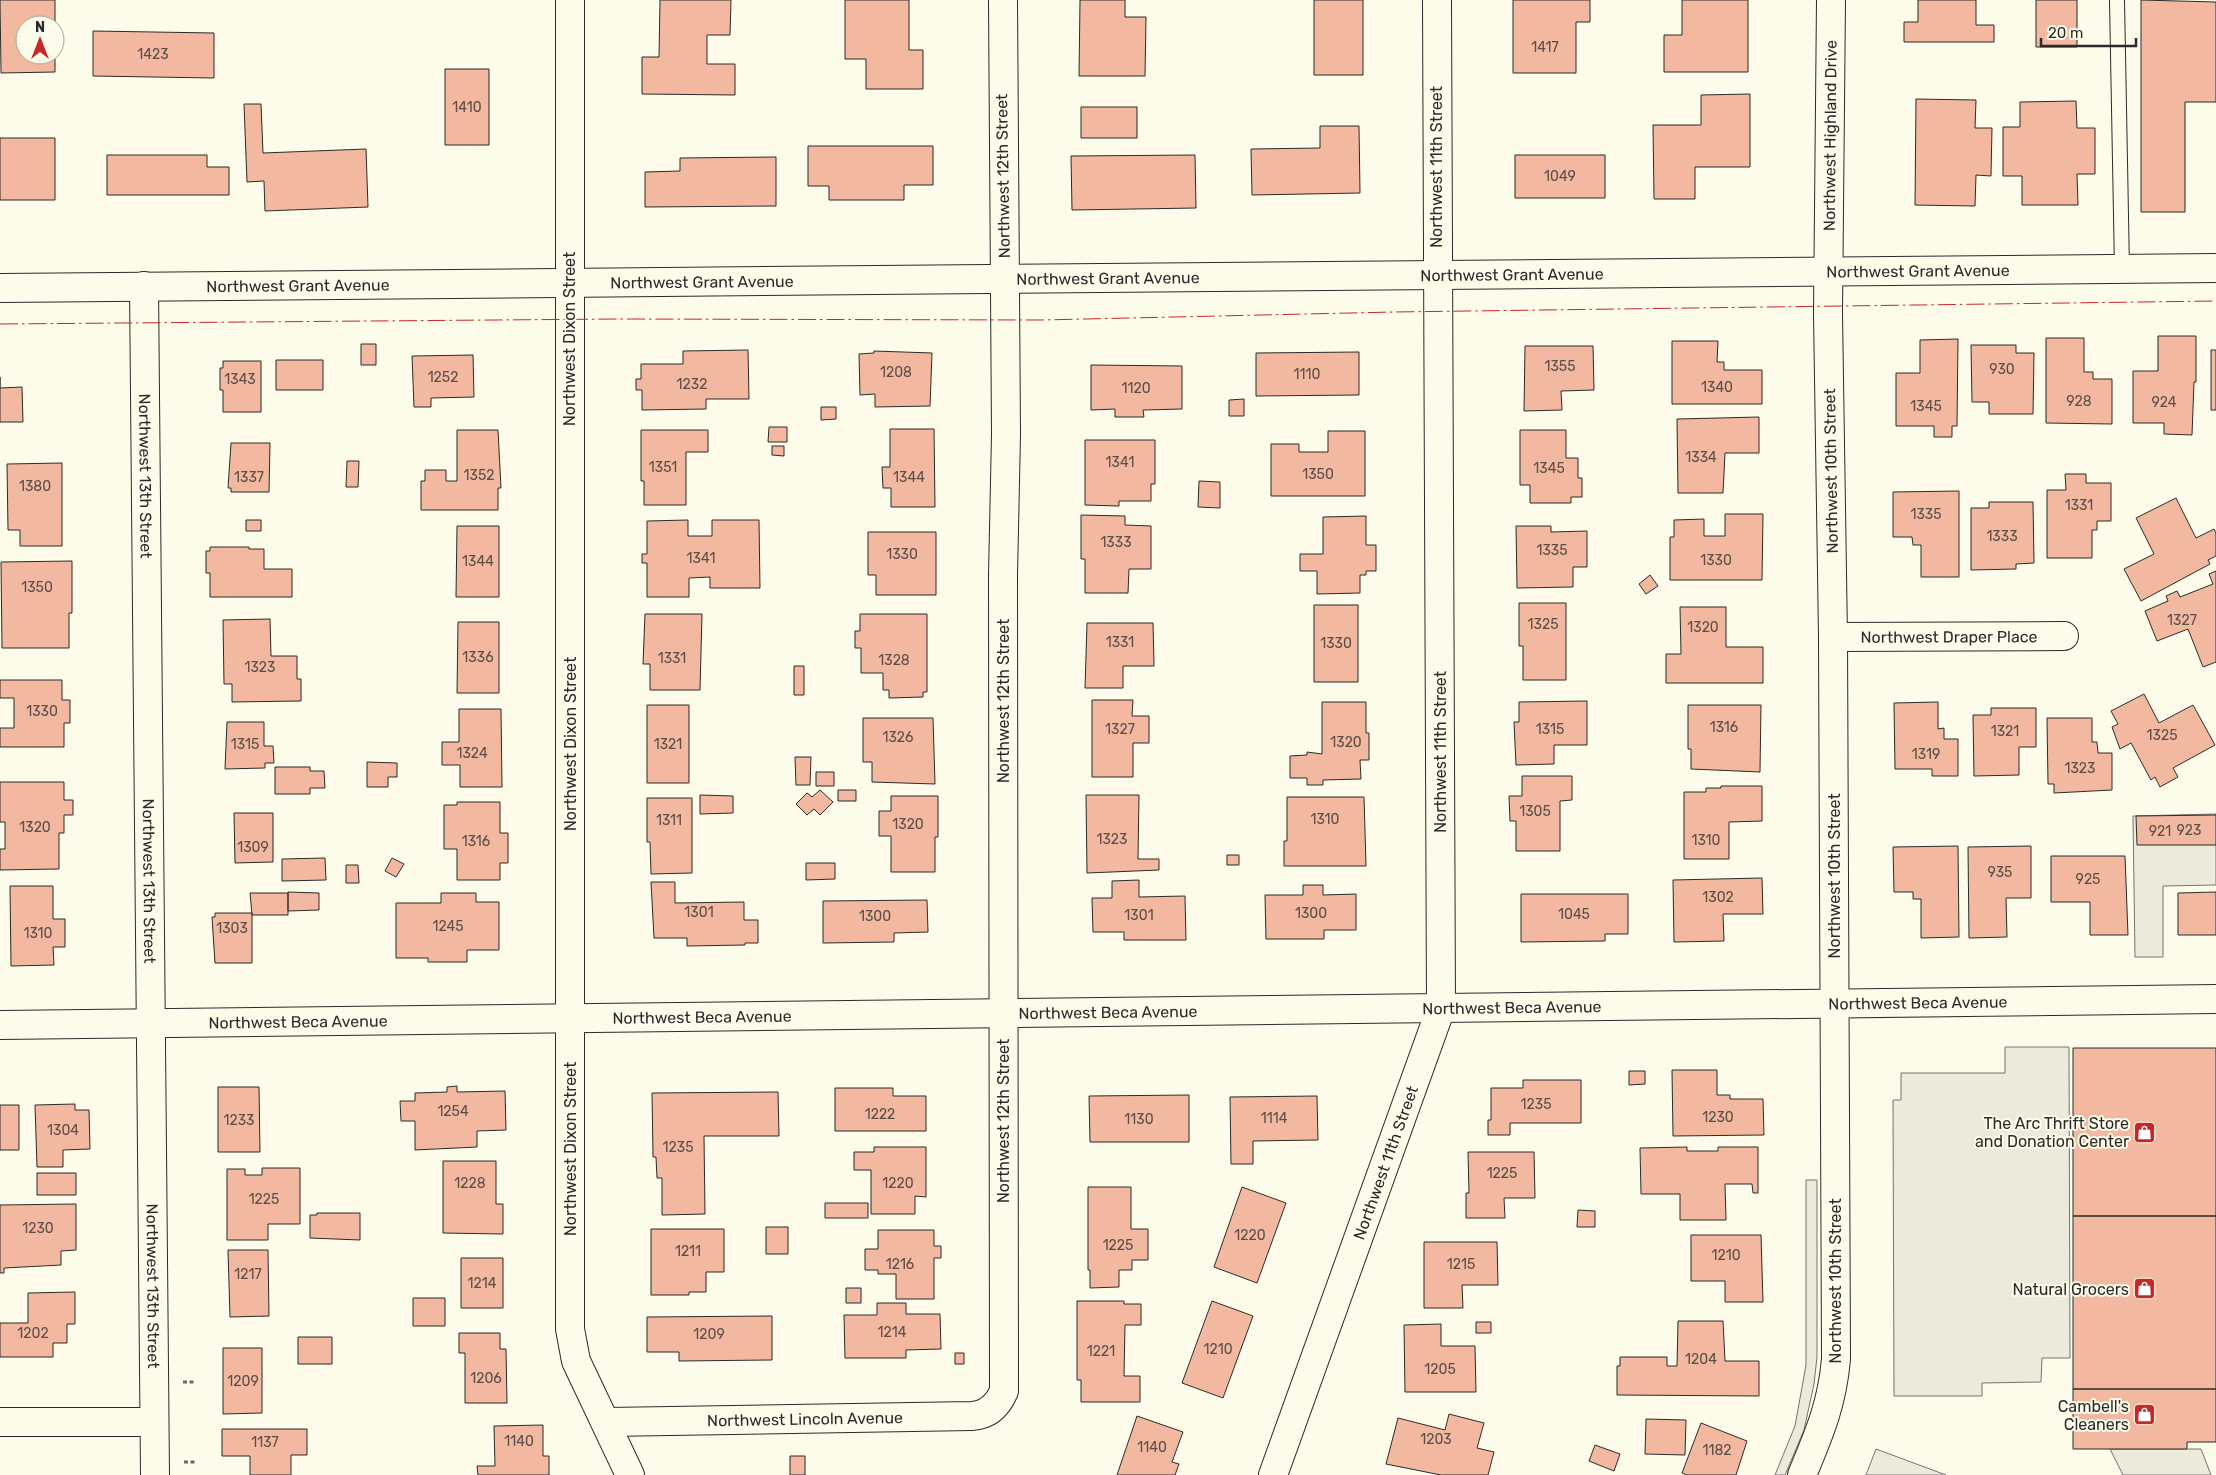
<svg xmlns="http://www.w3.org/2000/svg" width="2216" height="1475" font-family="Rubik,sans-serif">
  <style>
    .parking { fill: #eceadb; stroke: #74746e }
    .building { fill: #f2b8a0; stroke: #2b2b2b; fill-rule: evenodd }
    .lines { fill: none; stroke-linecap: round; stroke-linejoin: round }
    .lane-casing { stroke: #2b2b2b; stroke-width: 16 }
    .street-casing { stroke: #2b2b2b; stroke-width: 30 }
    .secondary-casing { stroke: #2b2b2b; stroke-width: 30 }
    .path { stroke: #6a6964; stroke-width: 3; stroke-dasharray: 4 2.5; stroke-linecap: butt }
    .lane { stroke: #fdfbea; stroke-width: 14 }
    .street { stroke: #fdfbea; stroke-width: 28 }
    .secondary { stroke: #fdfbea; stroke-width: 28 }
    .power { stroke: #c62828; stroke-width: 1; stroke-dasharray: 18 4 2.5 4; stroke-linecap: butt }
    .labels { text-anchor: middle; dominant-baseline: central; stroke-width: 4; stroke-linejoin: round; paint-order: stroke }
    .number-label { font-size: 14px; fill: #5d4e48 }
    .street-label { font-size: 16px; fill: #2b2b2b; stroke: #fdfbea }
    .poi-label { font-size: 16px; fill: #2b2b2b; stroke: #fdfbea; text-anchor: end }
  </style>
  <rect width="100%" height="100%" fill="#fdfbea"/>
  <path class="parking" d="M2216,814V885L2163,886V957H2135L2133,816Z
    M2005,1047H2069L2070,1358H2042L2041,1382L1982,1383V1396H1894L1893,1100H1901V1073H2005Z
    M1806,1180H1817V1357L1814,1384L1804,1430L1785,1475H1775L1795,1426L1806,1365Z
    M1876,1449L1946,1475H1866Z
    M2110,1449H2201L2211,1475H2123Z"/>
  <path class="building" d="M0,0H55V72L1,73ZM25,25H55V55H25Z
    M660,0H731L730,35H707V64H735V95L642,94V57H659Z
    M845,0H909V50H923V89H866V59H845Z
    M1080,0H1125V17H1146L1145,76H1079Z
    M1314,0H1363V75H1314Z
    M1513,0H1590V22H1576V73H1513Z
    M1682,0H1748V72H1664V35H1682Z
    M1918,0H1976V25H1994V42H1904V22H1918Z
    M2036,0H2077V47H2036Z
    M2141,0L2216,2V102H2185V212H2141Z
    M93,31L214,33V78L93,76Z
    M445,69H489V145H445Z
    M1750,94V167H1695V199H1654L1653,125H1701V95Z
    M1916,99L1976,100L1975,128H1992L1991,176L1976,175L1975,206L1915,205Z
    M2076,101L2077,128H2095V174H2077L2078,205H2022V176H2003V127H2020V102Z
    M244,104H261L263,153L366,149L368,207L265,211L264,181L247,182Z
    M1081,107H1137V138H1081Z
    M1320,126H1359L1360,193L1252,195L1251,149L1320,148Z
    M0,138H55V200H0Z
    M808,146H933V185H904V200H829V186H808Z
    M107,155H207V167H229V195H107Z
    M1195,155L1196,208L1072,210L1071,156Z
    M1515,155H1605V198H1515Z
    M776,157V206L645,207V172L680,171V158Z
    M2158,336H2196V382H2194L2192,435L2164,434V423H2133V371H2158Z
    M2046,338H2084V372H2093V379H2112V424L2046,423Z
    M1958,339L1957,426H1952V437H1934V426H1896V373H1920V340Z
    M1672,341H1718L1717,362H1724V370H1762V404H1672Z
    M361,344H376V365H361Z
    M1971,345H2016V353H2034L2033,414H1989V402H1972Z
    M1525,346H1593L1594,390L1561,391L1562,410L1524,411Z
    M748,350L749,399H706V409L642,410V390H636V379H641V364H683V351Z
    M2211,350H2216V410H2211Z
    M874,351L932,353L930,406L875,407V394L860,395L859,354L874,353Z
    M1359,352V395L1256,396V353Z
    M473,355L474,397L431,398V407H414L412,356Z
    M276,360H323V390H276Z
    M223,361H261V412H223V390H220V368H223Z
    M1091,365L1182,366V409L1143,410L1144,417H1115V409L1091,410Z
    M0,377V388L22,387L23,422H0Z
    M1244,399V416H1229V400Z
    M821,407H836V419L821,420Z
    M1759,417V453H1725L1723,493H1678L1677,419Z
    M769,427H787V442H768Z
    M890,429H934L935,507H891V488H883L882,467H890Z
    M457,430H498L501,488H498V510H421V481H425V470H446V481H457Z
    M641,430H708V452H686V505H644V481H641Z
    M1520,430H1566V458H1578V478H1582V497H1571V503H1530V485H1520Z
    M1328,431H1365V496H1271V444H1299V452H1328Z
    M1085,440H1155V484H1151V501H1119V506L1085,505Z
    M231,443H270L269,492H231V488H228Z
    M772,446H784V456L772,455Z
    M347,461H359L358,487H346Z
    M62,463V546H20V530H8L7,464Z
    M2065,474H2086V483H2111V521H2097V530H2092V558H2047V490H2066Z
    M1199,481L1220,482V508L1198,507Z
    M1959,491V577H1921V545H1913L1912,537H1893V492Z
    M2176,498L2196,538L2214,529L2216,533V556L2208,560L2210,564L2141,601L2124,569L2154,554L2136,518Z
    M1989,502H2033L2034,563L2016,564V569L1971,570V508H1989Z
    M1725,514H1763L1762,580H1670V537H1674V520L1704,519V536H1725Z
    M1081,515L1125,516V525L1151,526V569H1129L1128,593H1085V559H1081Z
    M1366,516V545H1376V571H1366V575H1360V593L1317,594V571H1300V554H1323V517Z
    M246,520H261V531H246Z
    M688,520V536H712V520H759L760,588H710V577L689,578V597H647V563H642V554H647V521Z
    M457,526H499V597H456Z
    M1516,526H1551V532L1587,531V567H1573V587L1517,588Z
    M868,532H936V595H876V575H868Z
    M210,547H249V549H264V569H292V597H210V573H206V551H210Z
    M72,561V613H69V648H2L1,562Z
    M2216,571V662L2203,667L2188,629L2157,641L2145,611L2168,601L2166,596L2177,591L2180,597L2213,584L2209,574Z
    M1650,575L1658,586L1646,594L1639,584Z
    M1519,603H1566V680H1523V646H1519Z
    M1314,605H1358V682H1314Z
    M1680,607H1726V647H1763V683H1666V654H1681Z
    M645,614H702L700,690H650V664H643Z
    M860,614H927V692H923V697L889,698V690H883V673H861V648H855V631H860Z
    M270,619L271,656H297V679H301V701L232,702V684H224L223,620Z
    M458,622H499V693H457Z
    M1087,623H1153L1154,666H1123V688H1085Z
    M794,666H804V695H794Z
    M0,680H62V700H70V723H64V747H0V728H14V698H0Z
    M2144,694L2159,723L2193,705L2215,745L2173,768L2178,777L2160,787L2155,777L2151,780L2131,743L2120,749L2112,727L2118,724L2111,711Z
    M1092,700H1133L1132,716H1149V743H1133V777H1092Z
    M1587,701V745H1554V764L1516,765L1514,722H1519V702Z
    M1322,702H1366V733H1369V760H1360L1361,779L1323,780V785H1307V778H1290V756L1307,755V752L1322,754Z
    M1938,702V729L1944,728V739H1958V776H1932V769H1895L1894,703Z
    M647,705H689V783H647Z
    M1688,705H1761L1760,772L1691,769V749H1688Z
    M1991,708H2036V747H2019V775L1974,776L1973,715H1991Z
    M459,709H501L502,787H460V765H442V742H459Z
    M863,718H933L935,784L872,782V762H863Z
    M2047,718H2092V742H2097L2098,753H2112V790L2054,793V784H2048Z
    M227,722H264V746H273L274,763H265V768L225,769Z
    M795,757H811L810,785H796Z
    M367,762L397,763V777H388V787H367Z
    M275,767H310V771H324L325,788H310V794H275Z
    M816,772H834V786H816Z
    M1522,776H1572V800L1560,801V851H1516V821H1510L1509,796H1522Z
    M0,782H64V800H73V815H64V833H59V869L0,870V849H5V822H0Z
    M1721,786H1762V821L1729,822V859H1684V792H1706V788H1721Z
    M820,790L833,802L820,815L814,809L807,815L796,804L807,793L812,797Z
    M838,790H856V801H838Z
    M700,795L733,796V813L700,814Z
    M1086,795H1139L1138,859H1159V870L1087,873Z
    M891,796H938V837H935V872H891V836H879V811H891Z
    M1287,797H1364L1366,866H1284V841H1287Z
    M647,798H692V873L651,874L650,842H647Z
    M457,802H500V833H508V863H500V880H457V849H444V805H457Z
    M234,813H273V862L235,863Z
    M2216,815V845H2137L2136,816Z
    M1958,846L1959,937L1921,938V899H1913V892H1894L1893,847Z
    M2031,846V898H2006L2007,937L1969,938L1968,847Z
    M1227,855H1239V865H1227Z
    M2051,856H2125L2128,935H2090V902H2051Z
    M325,858L326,880L282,881V859Z
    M392,858L404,864L396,877L385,871Z
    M806,863H835V879L806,880Z
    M346,865H358L359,883H346Z
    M1762,878L1763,914H1723L1724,941L1674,942L1673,880Z
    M1139,880V897L1185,896L1186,940H1124V932H1093L1092,898H1112V881Z
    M651,882H675V903L744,902V920H758V943H745V945L687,946V938H654Z
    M1303,885H1323V895L1356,894V930H1324V939H1266L1265,895H1303Z
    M10,886H53V919H65V947H53L54,965L11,966Z
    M288,892L319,893V910L288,911Z
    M2216,892V935H2178V893Z
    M250,893H288V915H252Z
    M441,893H476V902H499V950H467V962H428V958H396V903H441Z
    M1521,894H1628V934H1605V941L1521,942Z
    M927,900L928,932L894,933V942L823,943V901Z
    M215,913H252V963H215L212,917H215Z
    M2073,1048H2216V1216H2073Z
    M1672,1070H1717V1095H1730V1099H1763L1764,1135L1673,1136Z
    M1629,1071H1645V1084L1629,1085Z
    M1523,1080H1581V1123H1510V1135H1488V1120H1491V1088H1523Z
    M457,1086V1092L505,1091L506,1130L477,1131V1147L415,1150V1121H401L400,1101H415V1093L447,1092V1087Z
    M218,1087H259L260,1152H218Z
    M835,1088H893V1096H926V1131H835Z
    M778,1092L779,1136H704L705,1214L662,1215V1178H657L656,1157H653L652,1093Z
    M1189,1095V1142H1090L1089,1096Z
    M1317,1096L1318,1140L1253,1141V1164H1231L1230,1097Z
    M75,1104V1110H89L90,1149L63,1150V1167H37L35,1105Z
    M0,1105H19V1150H0Z
    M874,1147H926V1197L915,1196V1214H871V1170H854V1152H874Z
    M1687,1147V1151H1718V1147H1758V1193H1753L1752,1184H1725L1726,1220H1680V1194H1641L1640,1148Z
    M1468,1152H1534L1535,1198H1504L1505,1218H1466V1193H1469Z
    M443,1161H496V1204H503V1234L443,1233Z
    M262,1168H300V1224H268V1240H227V1169H245V1175H262Z
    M37,1173H76V1195H37Z
    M1088,1187H1131V1229H1148V1260H1132V1270H1119V1287L1090,1288V1270H1088Z
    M1242,1187L1286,1203L1257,1283L1214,1267Z
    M825,1203H868V1218H825Z
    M76,1204V1250L61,1251V1265L4,1268V1273H0V1205Z
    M1578,1210L1595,1211V1227H1577Z
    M317,1213H360V1240L310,1238V1215H317Z
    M2073,1216H2216V1389H2073Z
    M766,1227H788V1254H766Z
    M651,1229H724V1272H706V1292H689V1295H651Z
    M878,1230H934V1246H941V1258H934V1299H896V1274H878V1270H865V1249H878Z
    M1691,1235H1761L1763,1302H1725V1281H1691Z
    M1424,1242H1497L1498,1285H1462L1463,1308H1424Z
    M228,1250H268L269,1316L230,1317Z
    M461,1258H503V1308H461Z
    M846,1288H861V1303H846Z
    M75,1292V1324H67V1343H53V1357H0V1323H28V1293Z
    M413,1298H445V1326H413Z
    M1077,1301H1124V1304H1141V1325H1125L1124,1376H1140V1402H1081V1380H1077Z
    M1212,1301L1253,1316L1223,1398L1182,1383Z
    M877,1303H906V1314H940L941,1349L906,1350V1358H845L844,1315H877Z
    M772,1316V1360L679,1361V1352H647V1317Z
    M1678,1321H1723L1725,1361H1759V1396L1617,1395V1366H1620V1357H1667V1366H1677Z
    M1476,1322H1491V1333H1476Z
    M1441,1324V1346H1475L1476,1392H1405L1404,1325Z
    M459,1333H500V1349H506L507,1403H465V1353H459Z
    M298,1337H332V1364H298Z
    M223,1348H262V1413L223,1414Z
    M955,1353H964V1364H955Z
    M2073,1389H2216V1442H2187V1449H2073Z
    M1449,1414L1484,1423L1477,1448L1494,1452L1488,1475H1441L1386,1464L1398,1418L1445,1430Z
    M1137,1416L1183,1432L1172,1462L1179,1464L1175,1475H1117Z
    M1646,1419L1686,1420L1685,1455L1645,1454Z
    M1701,1423L1747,1441L1736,1475H1687L1682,1473Z
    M543,1425V1456H549V1475H478L477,1466H495L494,1426Z
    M222,1429H307V1455H291V1475H250V1456H222Z
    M1595,1445L1620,1454L1614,1471L1589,1461Z
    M790,1456H805V1475H790Z"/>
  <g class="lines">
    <defs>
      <path id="lane" d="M2117,0L2122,269"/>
      <g id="street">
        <path d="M570,0V1329L576,1361L630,1475"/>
        <path id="s1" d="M144,286L155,1475"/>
        <path id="s2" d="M1833,637L2064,636"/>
        <path id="s3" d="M0,1025L2216,999"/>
        <path d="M0,1422H154"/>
        <path id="s4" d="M607,1422L972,1416C988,1415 998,1405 1004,1391L1003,576L1006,434L1003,0"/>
        <path id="s5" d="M1273,1475L1441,1008L1437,0"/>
      </g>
      <g id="secondary">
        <path id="s6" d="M0,288L2216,268"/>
        <path id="s7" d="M1802,1475C1819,1434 1832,1405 1836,1359L1833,637L1828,314L1831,0"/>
      </g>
    </defs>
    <use href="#lane" class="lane-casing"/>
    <use href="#street" class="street-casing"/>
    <use href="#secondary" class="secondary-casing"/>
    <path class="path" d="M183,1382H195
      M184,1462H196"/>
    <use href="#lane" class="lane"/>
    <use href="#street" class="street"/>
    <use href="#secondary" class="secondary"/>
    <path class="power" d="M0,324L618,319L1041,320L1394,312L2216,301"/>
  </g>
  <defs>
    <symbol id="shop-square" viewBox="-11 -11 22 22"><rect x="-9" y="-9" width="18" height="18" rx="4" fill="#c62828" stroke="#fdfbea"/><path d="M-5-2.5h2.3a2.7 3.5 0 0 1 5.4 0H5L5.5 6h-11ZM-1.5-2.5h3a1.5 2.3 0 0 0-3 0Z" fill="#fff"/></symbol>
  </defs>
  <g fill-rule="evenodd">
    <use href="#shop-square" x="2132" y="1120" width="25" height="25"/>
    <use href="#shop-square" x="2132" y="1276" width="25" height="25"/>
    <use href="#shop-square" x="2132" y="1402" width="25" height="25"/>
  </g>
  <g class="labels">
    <g class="number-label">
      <text x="1545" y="47">1417</text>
      <text x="153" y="54">1423</text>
      <text x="467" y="107">1410</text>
      <text x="1560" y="176">1049</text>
      <text x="1560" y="366">1355</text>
      <text x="2002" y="369">930</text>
      <text x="896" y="372">1208</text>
      <text x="1307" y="374">1110</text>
      <text x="443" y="377">1252</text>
      <text x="240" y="379">1343</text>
      <text x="692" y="384">1232</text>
      <text x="1717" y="387">1340</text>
      <text x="1136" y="388">1120</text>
      <text x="2079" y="401">928</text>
      <text x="2164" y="402">924</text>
      <text x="1926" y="406">1345</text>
      <text x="1701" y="457">1334</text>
      <text x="1120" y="462">1341</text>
      <text x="663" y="467">1351</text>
      <text x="1549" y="468">1345</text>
      <text x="1318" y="474">1350</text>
      <text x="479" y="475">1352</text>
      <text x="249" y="477">1337</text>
      <text x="909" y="477">1344</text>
      <text x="35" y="486">1380</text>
      <text x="2079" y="505">1331</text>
      <text x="1926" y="514">1335</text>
      <text x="2002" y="536">1333</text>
      <text x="1116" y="542">1333</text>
      <text x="1552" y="550">1335</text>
      <text x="902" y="554">1330</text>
      <text x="701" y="558">1341</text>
      <text x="1716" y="560">1330</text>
      <text x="478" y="561">1344</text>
      <text x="37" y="587">1350</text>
      <text x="2182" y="620">1327</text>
      <text x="1543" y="624">1325</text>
      <text x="1703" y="627">1320</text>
      <text x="1120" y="642">1331</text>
      <text x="1336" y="643">1330</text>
      <text x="478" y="657">1336</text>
      <text x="672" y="658">1331</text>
      <text x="894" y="660">1328</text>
      <text x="260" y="667">1323</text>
      <text x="42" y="711">1330</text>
      <text x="1724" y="727">1316</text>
      <text x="1120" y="729">1327</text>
      <text x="1550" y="729">1315</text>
      <text x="2005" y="731">1321</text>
      <text x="2162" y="735">1325</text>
      <text x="898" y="737">1326</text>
      <text x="1346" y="742">1320</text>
      <text x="245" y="744">1315</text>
      <text x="668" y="744">1321</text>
      <text x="472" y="753">1324</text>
      <text x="1926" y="754">1319</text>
      <text x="2080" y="768">1323</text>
      <text x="1535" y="811">1305</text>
      <text x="1325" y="819">1310</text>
      <text x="669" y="820">1311</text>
      <text x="908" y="824">1320</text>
      <text x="35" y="827">1320</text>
      <text x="2189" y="830">923</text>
      <text x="2160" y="831">921</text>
      <text x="1112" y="839">1323</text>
      <text x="1706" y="840">1310</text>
      <text x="476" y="841">1316</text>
      <text x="253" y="847">1309</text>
      <text x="2000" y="872">935</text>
      <text x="2088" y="879">925</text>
      <text x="1718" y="897">1302</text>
      <text x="699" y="912">1301</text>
      <text x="1311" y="913">1300</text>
      <text x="1574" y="914">1045</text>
      <text x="1139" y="915">1301</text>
      <text x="875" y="916">1300</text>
      <text x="448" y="926">1245</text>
      <text x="232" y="928">1303</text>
      <text x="38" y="933">1310</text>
      <text x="1536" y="1104">1235</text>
      <text x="453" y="1111">1254</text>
      <text x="880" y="1114">1222</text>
      <text x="1718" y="1117">1230</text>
      <text x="1274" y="1118">1114</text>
      <text x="1139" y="1119">1130</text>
      <text x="239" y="1120">1233</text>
      <text x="63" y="1130">1304</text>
      <text x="678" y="1147">1235</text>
      <text x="1502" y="1173">1225</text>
      <text x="470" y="1183">1228</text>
      <text x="898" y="1183">1220</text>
      <text x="264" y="1199">1225</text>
      <text x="38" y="1228">1230</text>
      <text x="1250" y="1235">1220</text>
      <text x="1118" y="1245">1225</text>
      <text x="688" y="1251">1211</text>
      <text x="1726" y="1255">1210</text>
      <text x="900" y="1264">1216</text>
      <text x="1461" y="1264">1215</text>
      <text x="248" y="1274">1217</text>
      <text x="482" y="1283">1214</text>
      <text x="892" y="1332">1214</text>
      <text x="33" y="1333">1202</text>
      <text x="709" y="1334">1209</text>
      <text x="1218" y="1349">1210</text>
      <text x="1101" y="1351">1221</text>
      <text x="1701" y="1359">1204</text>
      <text x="1440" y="1369">1205</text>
      <text x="486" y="1378">1206</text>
      <text x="243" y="1381">1209</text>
      <text x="1436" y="1439">1203</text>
      <text x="519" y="1441">1140</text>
      <text x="265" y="1442">1137</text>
      <text x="1152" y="1447">1140</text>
      <text x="1717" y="1450">1182</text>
    </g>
    <g class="street-label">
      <text stroke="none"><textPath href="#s7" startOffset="1345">Northwest Highland Drive</textPath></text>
      <text transform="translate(1436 167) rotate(-90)">Northwest 11th Street</text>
      <text transform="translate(1003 176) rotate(-91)">Northwest 12th Street</text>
      <text stroke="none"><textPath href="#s6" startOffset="1918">Northwest Grant Avenue</textPath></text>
      <text stroke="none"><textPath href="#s6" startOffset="1512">Northwest Grant Avenue</textPath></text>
      <text stroke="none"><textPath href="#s6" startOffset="1108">Northwest Grant Avenue</textPath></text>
      <text stroke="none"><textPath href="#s6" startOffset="702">Northwest Grant Avenue</textPath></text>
      <text stroke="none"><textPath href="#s6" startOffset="298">Northwest Grant Avenue</textPath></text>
      <text transform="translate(569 339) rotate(-90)">Northwest Dixon Street</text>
      <text transform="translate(1831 471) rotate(-91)">Northwest 10th Street</text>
      <text stroke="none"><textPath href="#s1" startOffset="190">Northwest 13th Street</textPath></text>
      <text stroke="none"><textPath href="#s2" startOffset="116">Northwest Draper Place</textPath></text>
      <text transform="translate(1003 701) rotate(-90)">Northwest 12th Street</text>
      <text transform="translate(570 744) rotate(-90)">Northwest Dixon Street</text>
      <text transform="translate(1440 752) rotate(-90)">Northwest 11th Street</text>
      <text transform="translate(1834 876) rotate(-90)">Northwest 10th Street</text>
      <text stroke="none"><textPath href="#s1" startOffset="595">Northwest 13th Street</textPath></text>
      <text stroke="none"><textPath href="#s3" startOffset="1918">Northwest Beca Avenue</textPath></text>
      <text stroke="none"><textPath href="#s3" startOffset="1512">Northwest Beca Avenue</textPath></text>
      <text stroke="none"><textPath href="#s3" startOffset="1108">Northwest Beca Avenue</textPath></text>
      <text stroke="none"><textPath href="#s3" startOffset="702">Northwest Beca Avenue</textPath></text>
      <text stroke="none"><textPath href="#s3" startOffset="298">Northwest Beca Avenue</textPath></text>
      <text transform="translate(1003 1121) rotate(-90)">Northwest 12th Street</text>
      <text transform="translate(570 1149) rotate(-90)">Northwest Dixon Street</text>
      <text stroke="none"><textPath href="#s5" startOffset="332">Northwest 11th Street</textPath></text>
      <text transform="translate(1835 1281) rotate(-90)">Northwest 10th Street</text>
      <text stroke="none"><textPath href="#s1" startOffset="1000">Northwest 13th Street</textPath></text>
      <text stroke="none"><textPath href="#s4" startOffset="198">Northwest Lincoln Avenue</textPath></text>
    </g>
    <g class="poi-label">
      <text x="2129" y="1123">The Arc Thrift Store<tspan x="2129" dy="18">and Donation Center</tspan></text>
      <text x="2129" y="1289">Natural Grocers</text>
      <text x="2129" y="1406">Cambell's<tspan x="2129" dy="18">Cleaners</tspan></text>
    </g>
  </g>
  <g transform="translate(40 40)"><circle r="24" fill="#fdfbea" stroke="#a9a89e"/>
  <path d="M0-4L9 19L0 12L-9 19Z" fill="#c62828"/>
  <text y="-8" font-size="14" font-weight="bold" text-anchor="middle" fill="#2b2b2b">N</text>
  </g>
  <path d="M2041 38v8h95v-8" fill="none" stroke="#2b2b2b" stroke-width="2.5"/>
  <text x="2048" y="38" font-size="15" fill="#2b2b2b" stroke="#fdfbea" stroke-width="4" paint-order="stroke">20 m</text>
</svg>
